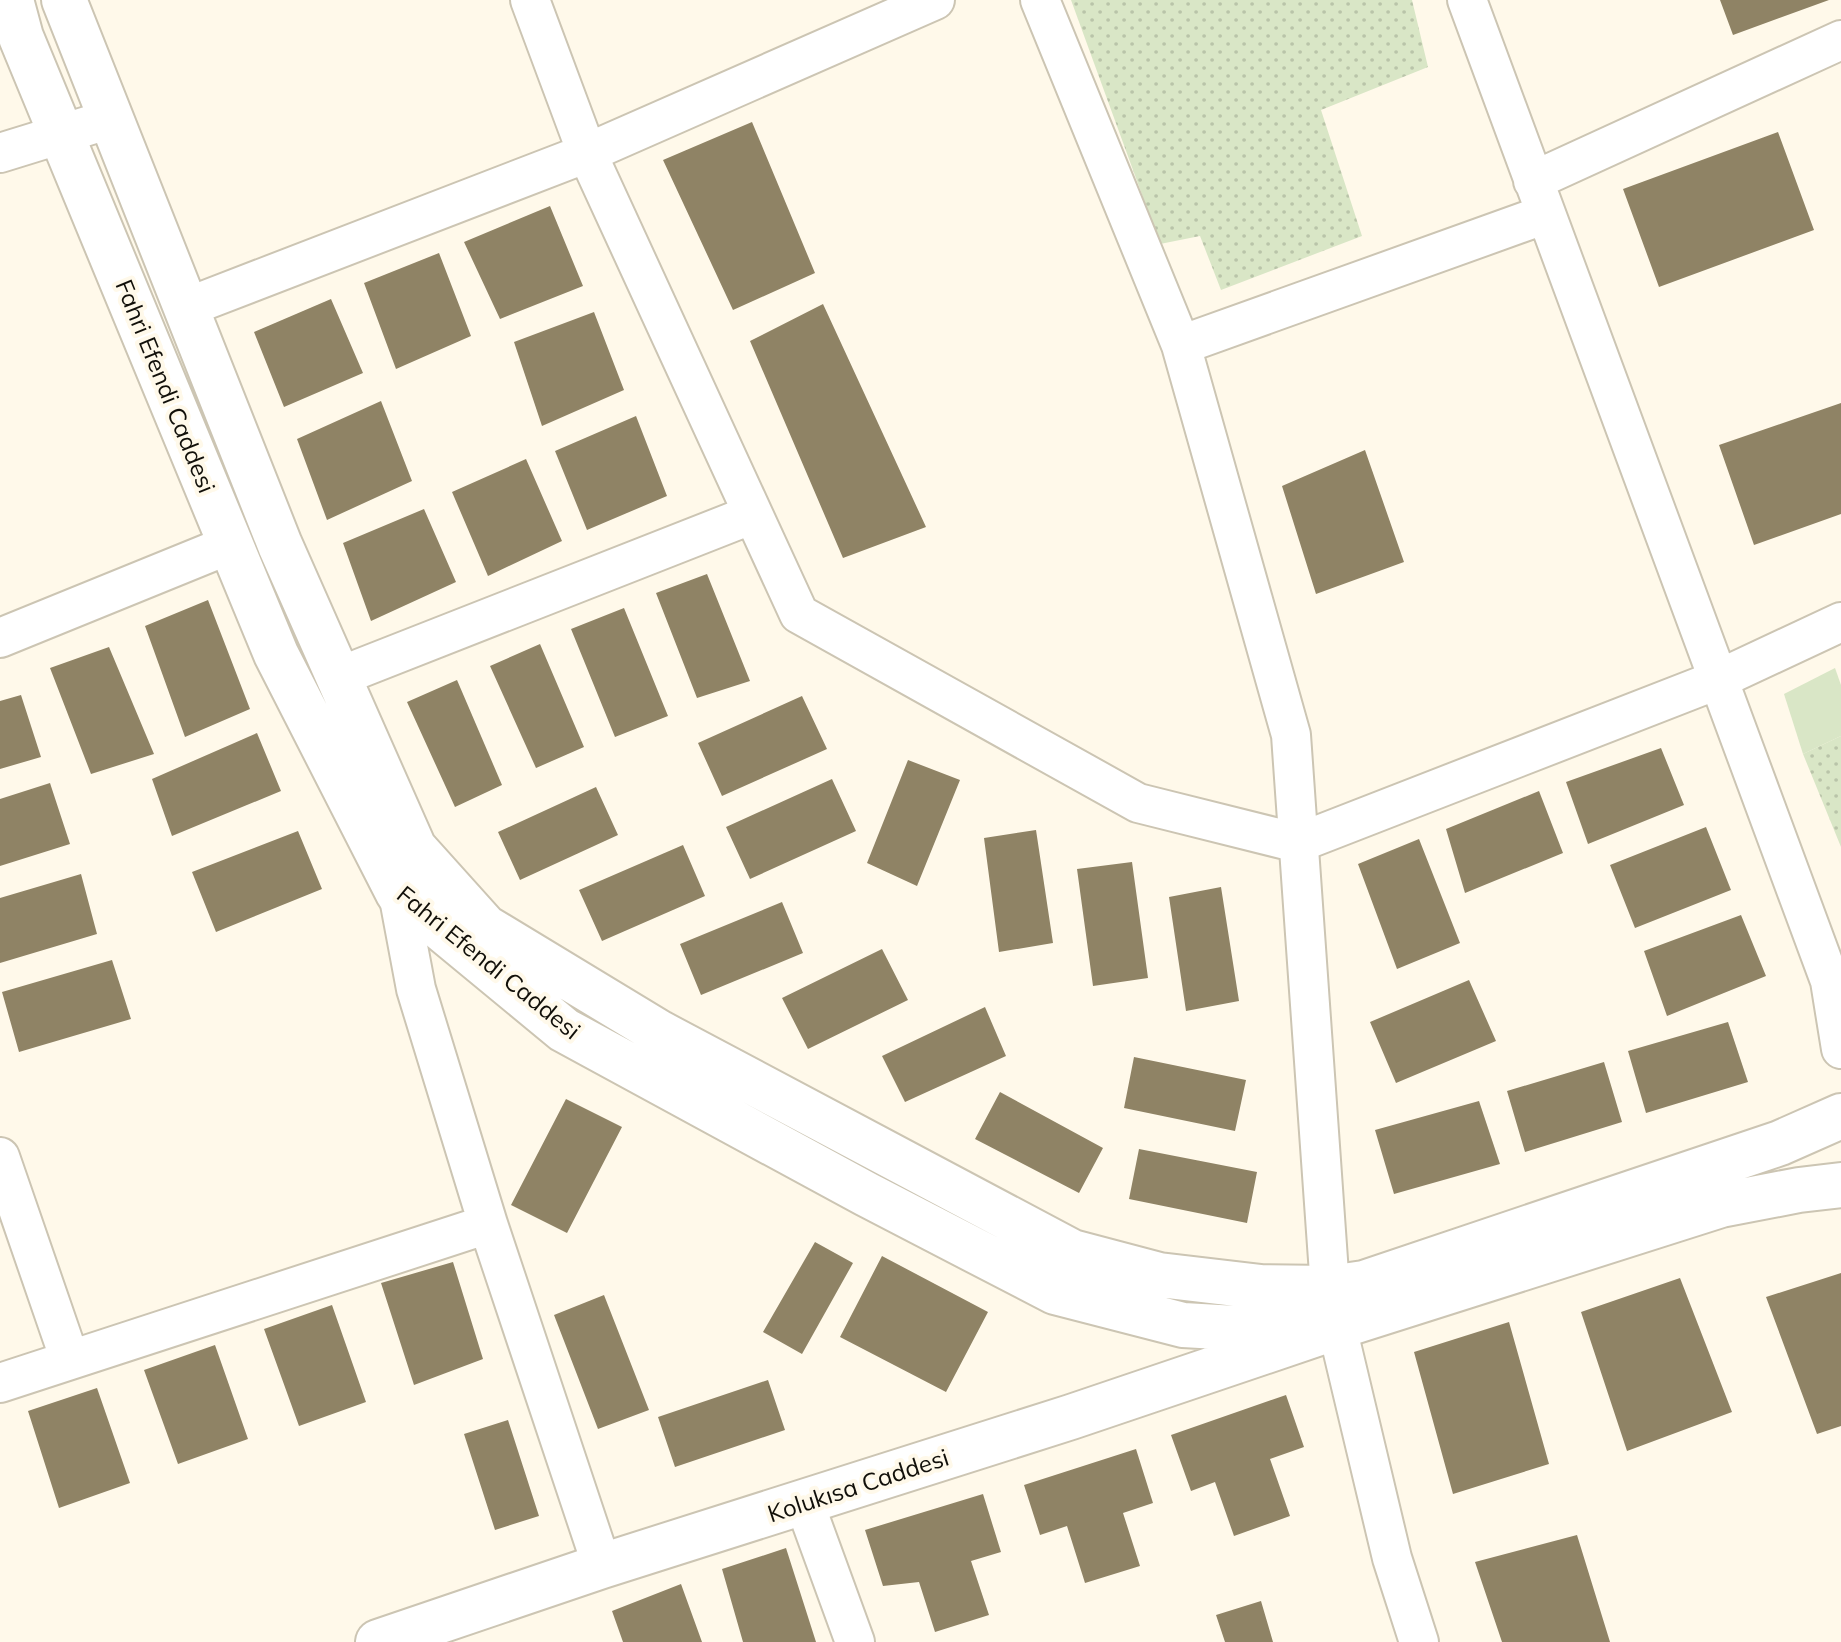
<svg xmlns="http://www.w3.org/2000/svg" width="1841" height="1642" font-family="Mulish,sans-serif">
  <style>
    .grass { fill: url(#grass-dots) }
    .park { fill: #d9e6c6 }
    .building { fill: #8f8365 }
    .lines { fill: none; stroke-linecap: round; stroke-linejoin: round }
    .minor-casing { stroke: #ccc5b3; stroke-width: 42 }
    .tertiary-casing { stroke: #ccc5b3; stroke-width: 48 }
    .minor { stroke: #fff; stroke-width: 38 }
    .tertiary { stroke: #fff; stroke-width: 44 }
    .labels { text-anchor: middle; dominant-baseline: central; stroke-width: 8; stroke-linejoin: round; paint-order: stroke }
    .street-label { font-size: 24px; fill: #110f09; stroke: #fff9ea }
  </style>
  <defs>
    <pattern id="grass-dots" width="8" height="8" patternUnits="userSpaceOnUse" patternTransform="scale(2)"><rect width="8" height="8" fill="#d9e6c6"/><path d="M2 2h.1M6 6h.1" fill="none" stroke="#b9c4a9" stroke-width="1.8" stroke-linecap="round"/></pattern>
  </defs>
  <rect width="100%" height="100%" fill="#fff9ea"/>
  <path class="grass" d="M1071,0H1412L1428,67L1321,110L1362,236L1221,290L1200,236L1160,244Z
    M1841,736V847L1803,754Z"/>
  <path class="park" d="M1835,668L1841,685V736L1803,754L1784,694Z"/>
  <path class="building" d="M1720,0H1829L1733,35Z
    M752,122L815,273L733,310L663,160Z
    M1778,132L1814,230L1659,287L1623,189Z
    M550,206L583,286L500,319L464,242Z
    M439,253L471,336L396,369L364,283Z
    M331,299L363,373L284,407L254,332Z
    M823,304L926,527L843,558L750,341Z
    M594,312L624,390L542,426L514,342Z
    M381,401L412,481L327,520L297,439Z
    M1841,403V514L1754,545L1719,445Z
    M636,416L667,496L587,530L555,451Z
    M1365,450L1404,562L1316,594L1282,486Z
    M526,459L562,541L488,576L452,492Z
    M424,509L456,582L371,621L343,543Z
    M707,574L750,681L697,698L656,593Z
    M208,600L250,709L185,737L145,626Z
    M624,608L668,716L615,737L571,629Z
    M540,644L584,747L536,768L490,666Z
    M109,647L154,754L91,774L50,668Z
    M457,680L502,785L455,807L407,702Z
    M21,695L41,757L0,769V701Z
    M802,696L827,749L722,796L698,743Z
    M257,733L281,791L172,836L152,779Z
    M1661,748L1684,805L1588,844L1566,782Z
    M908,760L960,780L917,886L867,863Z
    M832,779L856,831L750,879L726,827Z
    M50,783L70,844L0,866V799Z
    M596,787L618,835L520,880L498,832Z
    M1539,791L1563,853L1465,893L1446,829Z
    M1706,827L1731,890L1635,928L1610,865Z
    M1036,830L1053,943L999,952L984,838Z
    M298,831L322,889L216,932L192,872Z
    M1419,839L1460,943L1397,969L1358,864Z
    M683,845L705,896L602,941L579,890Z
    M1132,862L1148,978L1093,986L1077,869Z
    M81,874L97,934L0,963V898Z
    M1221,887L1239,1001L1186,1011L1169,897Z
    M782,902L803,953L701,995L680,944Z
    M1741,915L1766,976L1667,1016L1644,951Z
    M882,949L908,1000L808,1049L782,998Z
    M112,960L131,1019L19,1052L2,992Z
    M1469,980L1496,1041L1396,1083L1370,1022Z
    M985,1007L1006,1056L905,1102L882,1056Z
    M1728,1022L1748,1082L1646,1113L1628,1051Z
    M1134,1057L1246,1080L1235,1131L1124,1108Z
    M1604,1062L1622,1122L1525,1152L1507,1091Z
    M1000,1092L1103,1148L1079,1193L975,1139Z
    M566,1099L622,1127L567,1233L511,1205Z
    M1479,1101L1500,1164L1394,1194L1375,1130Z
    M1139,1149L1257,1172L1247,1223L1129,1199Z
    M815,1242L853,1263L802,1354L763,1332Z
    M882,1256L988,1312L946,1392L840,1337Z
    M453,1262L483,1359L414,1385L381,1283Z
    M1841,1273V1426L1817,1434L1766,1297Z
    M1680,1278L1732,1412L1627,1451L1581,1312Z
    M604,1295L649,1410L598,1429L554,1315Z
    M332,1305L366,1402L299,1426L264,1329Z
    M1509,1322L1549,1464L1453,1494L1414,1352Z
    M215,1345L248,1439L178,1464L144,1370Z
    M768,1380L785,1430L675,1467L658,1417Z
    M97,1388L130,1483L59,1508L28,1411Z
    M1286,1395L1304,1447L1270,1459L1290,1516L1234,1536L1215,1482L1191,1491L1171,1435Z
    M508,1420L539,1516L495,1530L464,1434Z
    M1136,1449L1153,1503L1123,1513L1140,1566L1085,1583L1067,1526L1040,1535L1024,1485Z
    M983,1494L1001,1552L971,1561L989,1615L935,1632L919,1582L883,1586L865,1530Z
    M1577,1535L1610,1642H1502L1475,1562Z
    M786,1548L816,1642H743L722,1569Z
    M681,1584L702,1642H623L612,1611Z
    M1261,1601L1273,1642H1225L1216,1615Z"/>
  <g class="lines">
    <defs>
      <path id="minor" d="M530,0L587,153L799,614L1138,803L1298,843L1717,680L1841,622
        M1040,0L1181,345L1291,735L1330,1288L1337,1327L1392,1558L1419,1642
        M1467,0L1830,981L1841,1049
        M0,153L110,119
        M1533,181L1841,40
        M185,308L587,153L935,0
        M1181,345L1546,214
        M0,638L231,544
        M338,677L753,514
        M398,893L416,989L488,1224L602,1566
        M0,1157L70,1360
        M0,1383L488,1224
        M804,1502L855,1642"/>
      <path id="tertiary" d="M11,0L21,37L276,654L398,893L564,1030L866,1194L1055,1292L1183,1325L1272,1330L1337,1327
        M64,0L280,545L414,848L485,927L660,1033L1072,1252L1159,1275L1261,1287L1330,1288L1364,1283L1780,1143L1841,1116
        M378,1642L602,1566L1071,1417L1337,1327L1721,1205L1799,1190L1841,1185"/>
    </defs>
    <use href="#minor" class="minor-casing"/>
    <use href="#tertiary" class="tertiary-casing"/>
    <use href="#minor" class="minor"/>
    <use href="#tertiary" class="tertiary"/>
  </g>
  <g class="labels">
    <g class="street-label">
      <text transform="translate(166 386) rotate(68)">Fahri Efendi Caddesi</text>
      <text transform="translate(489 962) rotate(39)">Fahri Efendi Caddesi</text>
      <text transform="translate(858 1485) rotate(-18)">Kolukısa Caddesi</text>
    </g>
  </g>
</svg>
